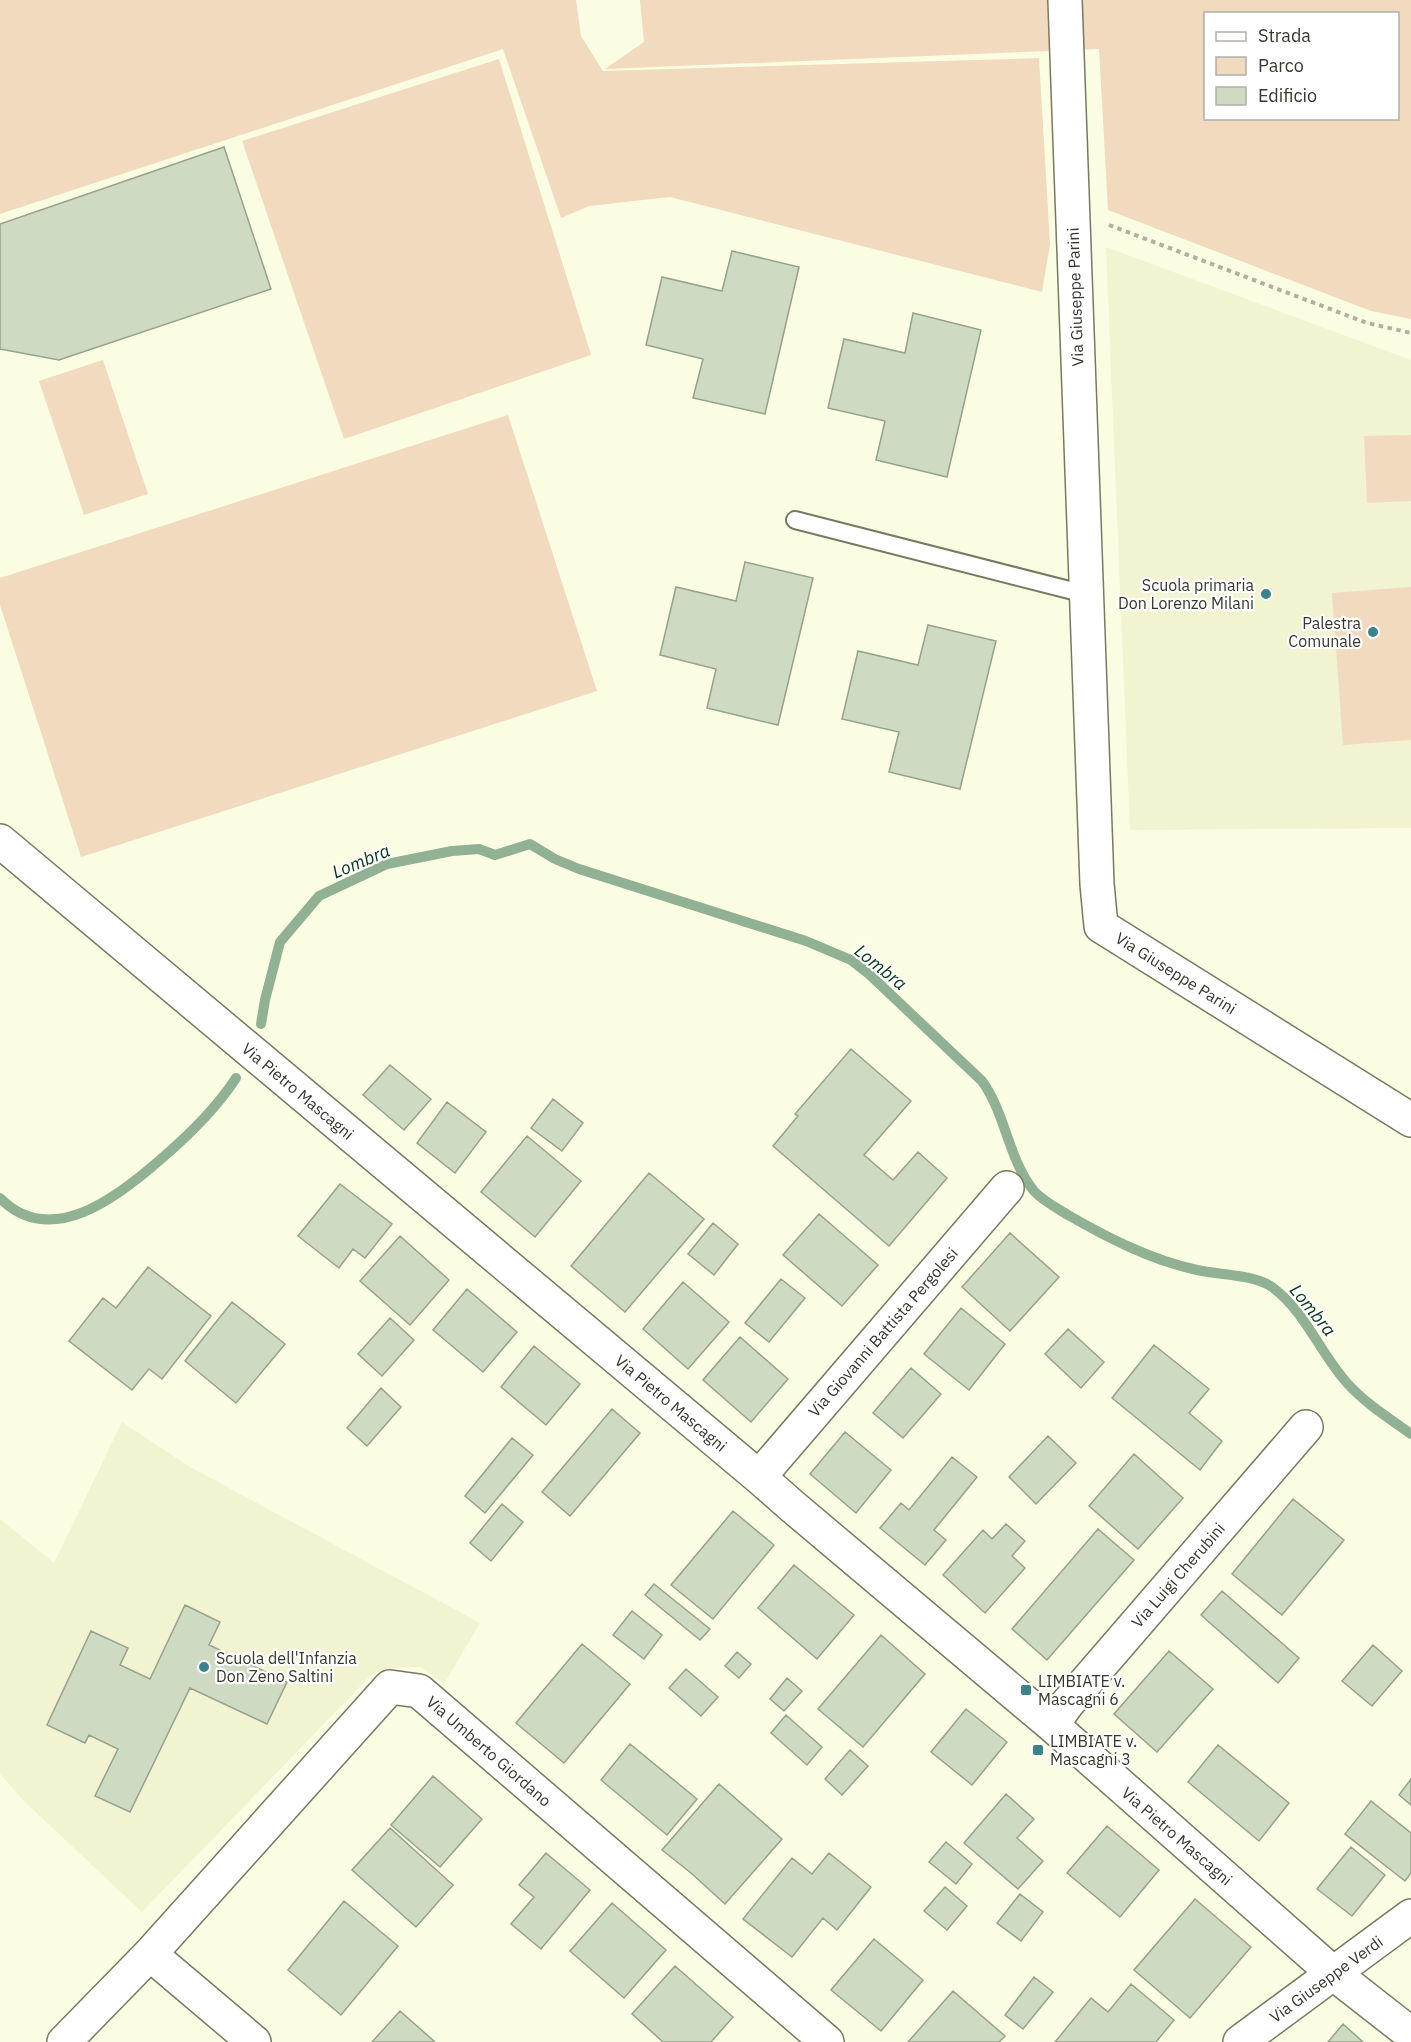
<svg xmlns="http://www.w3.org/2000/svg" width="1411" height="2042" font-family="'IBM Plex Sans',sans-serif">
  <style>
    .built { fill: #f1f3d1 }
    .green { fill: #f1dabe; fill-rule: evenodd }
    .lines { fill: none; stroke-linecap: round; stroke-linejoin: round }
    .stream { stroke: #90b194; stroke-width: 10 }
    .building { fill: #cedac2; stroke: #96a28b; stroke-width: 1.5 }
    .lane-casing { stroke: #777961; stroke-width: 20 }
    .street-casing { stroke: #777961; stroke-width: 36 }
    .path { stroke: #afb19c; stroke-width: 4; stroke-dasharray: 4.5 4.5; stroke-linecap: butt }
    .lane { stroke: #fff; stroke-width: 16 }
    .street { stroke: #fff; stroke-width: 33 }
    .poi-dot { fill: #3b838b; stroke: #fff; stroke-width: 2 }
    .labels { text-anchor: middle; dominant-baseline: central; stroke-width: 4.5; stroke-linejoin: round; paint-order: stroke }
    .street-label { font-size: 16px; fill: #36372d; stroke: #fff }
    .poi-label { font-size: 16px; fill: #36372d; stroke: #fff; text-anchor: start }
    .water-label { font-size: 18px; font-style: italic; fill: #023812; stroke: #fff }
  </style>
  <rect width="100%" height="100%" fill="#fbfde2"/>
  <path class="built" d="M1106,247L1411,360V828L1130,830Z
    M122,1422L190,1467L480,1623L444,1684L421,1667L394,1668L372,1674L142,1912L25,1802L0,1774V1519L54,1563Z"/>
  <path class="green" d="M0,0H576L581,36L603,71L1039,58L1050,244L1042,292L670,197L589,206L561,218L503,49L0,214Z
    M640,0H1411V319L1371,311L1108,210L1099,49L605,69L644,42ZM1206,14H1398V118H1206Z
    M499,59L591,355L344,439L242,141Z
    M103,360L148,494L84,515L39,381Z
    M508,415L597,691L81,857L0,605V578Z
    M1411,435V501L1367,503L1364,436Z
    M1411,587V740L1343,745L1332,593Z"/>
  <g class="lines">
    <path class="stream" d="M261,1024L265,1000L280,942L319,896L387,864L452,851L479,849L495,855L530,844L555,859L579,869L806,941L851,960L869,974L982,1081C1006,1114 1008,1159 1034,1191C1043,1201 1057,1208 1068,1215C1108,1238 1151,1260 1197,1270C1218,1275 1254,1274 1272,1287C1305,1311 1320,1353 1347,1383C1366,1404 1389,1418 1411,1434
      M0,1198C51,1250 119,1196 161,1159C189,1135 216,1109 236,1078"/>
  </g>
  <path class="building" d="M224,147L271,289L59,360L0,349V224Z
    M732,251L799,267L765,414L693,398L703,359L646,345L662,277L722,291Z
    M913,313L981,330L947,477L876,460L885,421L828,408L844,339L905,353Z
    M745,562L813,578L778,725L707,708L716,669L660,655L676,587L736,601Z
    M928,625L996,641L960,789L889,772L899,732L842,719L858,651L918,665Z
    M851,1049L911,1101L864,1155L893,1180L918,1152L947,1178L889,1246L773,1146L798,1116L795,1114Z
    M390,1065L431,1099L404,1130L363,1095Z
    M553,1099L583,1123L562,1151L531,1128Z
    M447,1102L486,1132L455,1173L417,1143Z
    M527,1136L581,1181L535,1237L481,1192Z
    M649,1173L704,1219L625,1312L571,1266Z
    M340,1184L392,1224L365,1258L353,1249L339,1268L298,1236Z
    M819,1214L878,1265L842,1306L783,1255Z
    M713,1223L738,1244L714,1275L688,1254Z
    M1010,1233L1059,1277L1010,1331L962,1287Z
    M400,1236L449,1280L410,1325L360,1281Z
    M148,1267L211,1316L162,1379L149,1369L132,1390L69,1341L103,1298L116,1308Z
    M781,1279L805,1298L769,1342L745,1323Z
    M683,1282L729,1322L688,1369L643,1329Z
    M467,1289L517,1332L483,1372L433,1330Z
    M232,1302L285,1344L236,1403L185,1361Z
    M961,1308L1005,1344L969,1390L924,1354Z
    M390,1318L414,1340L382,1376L358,1354Z
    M1068,1329L1104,1362L1081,1388L1045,1354Z
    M740,1337L788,1379L751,1422L703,1380Z
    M1154,1345L1209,1389L1189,1413L1222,1441L1200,1470L1112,1398Z
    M534,1346L580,1384L546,1425L501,1387Z
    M911,1368L941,1394L903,1438L873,1413Z
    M381,1388L401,1407L367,1446L347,1428Z
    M612,1409L640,1433L570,1516L542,1492Z
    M845,1432L891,1470L856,1513L810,1474Z
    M1048,1436L1076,1463L1036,1504L1009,1477Z
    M512,1438L533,1455L485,1513L465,1496Z
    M1134,1454L1183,1498L1138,1549L1089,1506Z
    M952,1457L977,1477L934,1530L946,1540L925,1565L880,1528L901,1503L909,1510Z
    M1293,1499L1344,1540L1282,1615L1232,1574Z
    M502,1504L523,1522L491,1561L470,1543Z
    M733,1511L774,1545L713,1619L671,1585Z
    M1006,1524L1025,1541L1012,1556L1025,1568L985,1613L943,1575L983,1530L992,1539Z
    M1098,1529L1134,1560L1047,1660L1012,1629Z
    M794,1565L854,1615L817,1659L758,1608Z
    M654,1584L710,1629L700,1640L645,1595Z
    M1222,1591L1299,1658L1278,1683L1201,1615Z
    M185,1605L220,1622L209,1645L287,1682L267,1724L190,1688L130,1812L95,1796L118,1749L89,1735L85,1743L47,1725L91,1631L128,1648L120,1665L150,1679Z
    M632,1611L662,1635L644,1659L613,1635Z
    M881,1635L925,1674L863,1747L818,1709Z
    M582,1644L630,1684L564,1763L516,1723Z
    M1373,1645L1402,1671L1372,1706L1342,1681Z
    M1169,1651L1213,1689L1157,1752L1114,1714Z
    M737,1652L751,1664L739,1678L725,1666Z
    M686,1669L718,1697L701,1716L669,1688Z
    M787,1678L802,1691L784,1711L770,1699Z
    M966,1709L1007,1742L972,1785L931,1752Z
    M786,1715L822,1747L807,1765L771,1733Z
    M630,1744L697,1799L667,1835L601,1780Z
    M1218,1745L1289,1803L1259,1841L1188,1782Z
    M850,1750L868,1766L842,1795L825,1779Z
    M433,1776L482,1819L440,1867L391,1825Z
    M1411,1779V1805L1399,1795Z
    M719,1784L782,1839L725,1904L691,1873L662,1850Z
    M1006,1794L1034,1819L1017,1838L1043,1861L1018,1889L964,1843Z
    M1371,1801L1411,1833V1873L1405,1881L1345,1834Z
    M1107,1826L1159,1870L1120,1917L1067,1873Z
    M390,1828L453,1885L416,1927L352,1870Z
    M946,1842L972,1864L956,1884L929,1862Z
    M1351,1847L1385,1875L1352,1916L1317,1889Z
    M546,1853L590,1890L541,1949L511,1924L534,1897L519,1885Z
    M829,1853L871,1887L837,1930L823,1918L792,1957L743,1919L792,1858L812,1874Z
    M945,1887L967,1906L947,1930L924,1911Z
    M1020,1894L1043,1912L1021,1941L997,1923Z
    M1195,1899L1251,1947L1190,2018L1134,1970Z
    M344,1901L398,1946L341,2015L288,1970Z
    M612,1903L666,1950L624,1998L570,1951Z
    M874,1939L923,1980L881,2031L831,1990Z
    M675,1966L733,2017L711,2042H663L632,2014Z
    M1034,1977L1053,1992L1023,2029L1005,2015Z
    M1131,1984L1174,2020L1156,2042H1055L1091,1998L1108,2012Z
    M953,1991L1005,2036L999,2042H908Z
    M400,2011L435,2042H372Z
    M1343,2024L1363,2042H1328Z"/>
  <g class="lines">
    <defs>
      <path id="lane" d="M795,520L1085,594"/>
      <path id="street" d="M1065,0L1097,884L1101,926L1411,1120
        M0,841L759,1477L792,1506L1052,1725L1333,1973L1411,2034
        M759,1477L1007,1188
        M1052,1725L1067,1704L1306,1427
        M150,1954L254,2042
        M64,2042L150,1954L390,1687L419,1691L827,2042
        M1240,2042L1411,1916"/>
    </defs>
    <use href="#lane" class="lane-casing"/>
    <use href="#street" class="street-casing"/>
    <path class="path" d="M1109,225L1367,323L1411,333"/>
    <use href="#lane" class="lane"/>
    <use href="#street" class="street"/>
  </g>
  <g class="poi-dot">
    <circle cx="1266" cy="594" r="6"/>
    <circle cx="1373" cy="632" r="6"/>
    <circle cx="204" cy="1667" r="6"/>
    <rect x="1020" y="1684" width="12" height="12" rx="3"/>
    <rect x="1032" y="1744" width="12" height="12" rx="3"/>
  </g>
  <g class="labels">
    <g class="street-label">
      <text transform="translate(1075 297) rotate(-92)">Via Giuseppe Parini</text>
      <text transform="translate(1176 973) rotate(32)">Via Giuseppe Parini</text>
      <text transform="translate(298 1091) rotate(40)">Via Pietro Mascagni</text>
      <text transform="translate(883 1332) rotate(-49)">Via Giovanni Battista Pergolesi</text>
      <text transform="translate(671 1403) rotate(40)">Via Pietro Mascagni</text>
      <text transform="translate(1178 1575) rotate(-49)">Via Luigi Cherubini</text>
      <text transform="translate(489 1751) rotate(41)">Via Umberto Giordano</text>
      <text transform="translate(1177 1836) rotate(41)">Via Pietro Mascagni</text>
      <text transform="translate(1326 1979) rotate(-36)">Via Giuseppe Verdi</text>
    </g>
    <g class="poi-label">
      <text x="1254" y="585" text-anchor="end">Scuola primaria<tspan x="1254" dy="18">Don Lorenzo Milani</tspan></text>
      <text x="1361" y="623" text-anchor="end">Palestra<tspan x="1361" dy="18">Comunale</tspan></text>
      <text x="216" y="1658">Scuola dell'Infanzia<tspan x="216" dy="18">Don Zeno Saltini</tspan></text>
      <text x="1038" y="1681">LIMBIATE v.<tspan x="1038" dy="18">Mascagni 6</tspan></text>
      <text x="1050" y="1741">LIMBIATE v.<tspan x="1050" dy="18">Mascagni 3</tspan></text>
    </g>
    <g class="water-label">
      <text transform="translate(361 861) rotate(-23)">Lombra</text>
      <text transform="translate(881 967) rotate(39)">Lombra</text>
      <text transform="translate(1313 1310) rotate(51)">Lombra</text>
    </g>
  </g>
  <rect x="1204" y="12" width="195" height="108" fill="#ffffff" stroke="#afafab" stroke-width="1.5"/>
  <rect x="1216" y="32" width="30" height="9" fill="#ffffff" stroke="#afafab" stroke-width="1.5"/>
  <text x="1258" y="42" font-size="18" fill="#36372d">Strada</text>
  <rect x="1216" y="57" width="30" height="18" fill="#f1dabe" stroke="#afafab" stroke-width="1.5"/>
  <text x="1258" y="72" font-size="18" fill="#36372d">Parco</text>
  <rect x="1216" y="87" width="30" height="18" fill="#cedac2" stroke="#afafab" stroke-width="1.5"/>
  <text x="1258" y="102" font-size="18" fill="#36372d">Edificio</text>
</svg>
